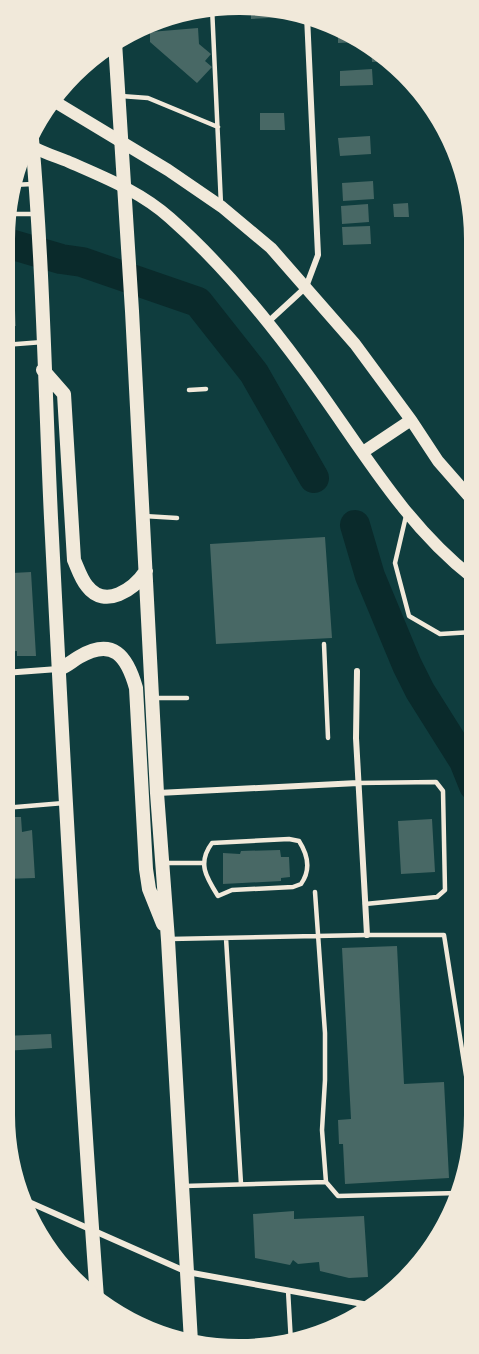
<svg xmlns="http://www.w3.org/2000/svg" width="479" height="1354" font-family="Lato,sans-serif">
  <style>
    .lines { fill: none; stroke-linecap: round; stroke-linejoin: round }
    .river { stroke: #0a2a2b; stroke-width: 30 }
    .building { fill: #486865 }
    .service { stroke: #f1e9da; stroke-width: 4.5 }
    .minor { stroke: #f1e9da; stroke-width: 6 }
    .secondary { stroke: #f1e9da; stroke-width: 12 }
    .primary { stroke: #f1e9da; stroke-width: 14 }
  </style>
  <rect width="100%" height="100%" fill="#0f3d3e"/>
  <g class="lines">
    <path class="river" d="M4,245L10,244L61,259L82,262L198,302L254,373L314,478
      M355,525L370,576L407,665L420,691L464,761L474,786"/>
  </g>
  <path class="building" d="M251,9L286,12V17L251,19Z
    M198,28L199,44L211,54L205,61L212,67L197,83L150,42V32Z
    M338,29L360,39V42L338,43Z
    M371,48H374L389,61L372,62Z
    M372,69L373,85L340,86V71Z
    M260,113H284L285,130H260Z
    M370,136L371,154L340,156L338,138Z
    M373,181L374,199L343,201L342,183Z
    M408,203L409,217H394L393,204Z
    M368,204L369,222L342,224L341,206Z
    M370,226L371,244L343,245L342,227Z
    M12,263L16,326L4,327V264Z
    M325,537L332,638L216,644L210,544Z
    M31,572L36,656H17V651L4,652V578L12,577V573Z
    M11,750L12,774H4V751Z
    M4,817H21L22,832L32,830L35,878L4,879Z
    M432,819L435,872L401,874L398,821Z
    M280,850L281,857H289L290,877L281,878V881L223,884V853L240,854L241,851Z
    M397,946L404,1084L444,1082L449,1178L345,1184L343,1144H339L338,1120L351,1119L342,948Z
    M51,1034L52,1048L4,1051V1036Z
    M294,1211V1219L364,1216L368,1277L349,1278L320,1271L319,1262L298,1264L293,1260L290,1265L255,1258L253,1214Z"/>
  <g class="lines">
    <path class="service" d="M212,7L221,205
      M121,96L148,98L218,127
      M12,185L33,184
      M8,214H35
      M4,345L43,342
      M189,390L206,389
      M144,516L177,518
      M406,516L395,563L409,616L440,634L473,632
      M324,644L328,738
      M155,698H187
      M358,783L436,782L443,791L445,890L437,897L365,904
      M4,808L64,803
      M289,839L299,841C308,855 311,870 301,884L293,887L232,890L218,896C206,877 197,863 212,843Z
      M164,863H203
      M226,938L241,1184
      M170,939L367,935H444L468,1088L471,1144
      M326,1182L338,1196L458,1193
      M184,1186L326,1182L322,1130L325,1080V1033L315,892
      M288,1290L291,1343"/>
    <path class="minor" d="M268,322L306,287L318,255L307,16
      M357,671L356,738L367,935
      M4,673L58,669
      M158,793L358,783
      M22,1199L187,1272L374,1306"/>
    <path class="secondary" d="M52,100L168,170L222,207L271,248L355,344L411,420L438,461L473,501
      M29,145C41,152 54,156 67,161C103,177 140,191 170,218C220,262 263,314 302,367C357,440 400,521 473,578
      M363,452L411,420"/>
    <path class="primary" d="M115,42L132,311L157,793L168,940L191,1342
      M32,139C43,265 45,392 51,518C64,778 78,1038 97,1298
      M43,370L64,394L74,560C78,569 81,579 87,586C105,610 134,589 146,571
      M59,669C67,666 72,661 79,657C113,637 127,656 136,688L146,869L149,889L163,924"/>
  </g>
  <path d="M0 0H479V1354H0ZM239 15H240A224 224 0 0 1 464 239V1115A224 224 0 0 1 240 1339H239A224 224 0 0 1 15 1115V239A224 224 0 0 1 239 15Z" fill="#f1e9da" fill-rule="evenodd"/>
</svg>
